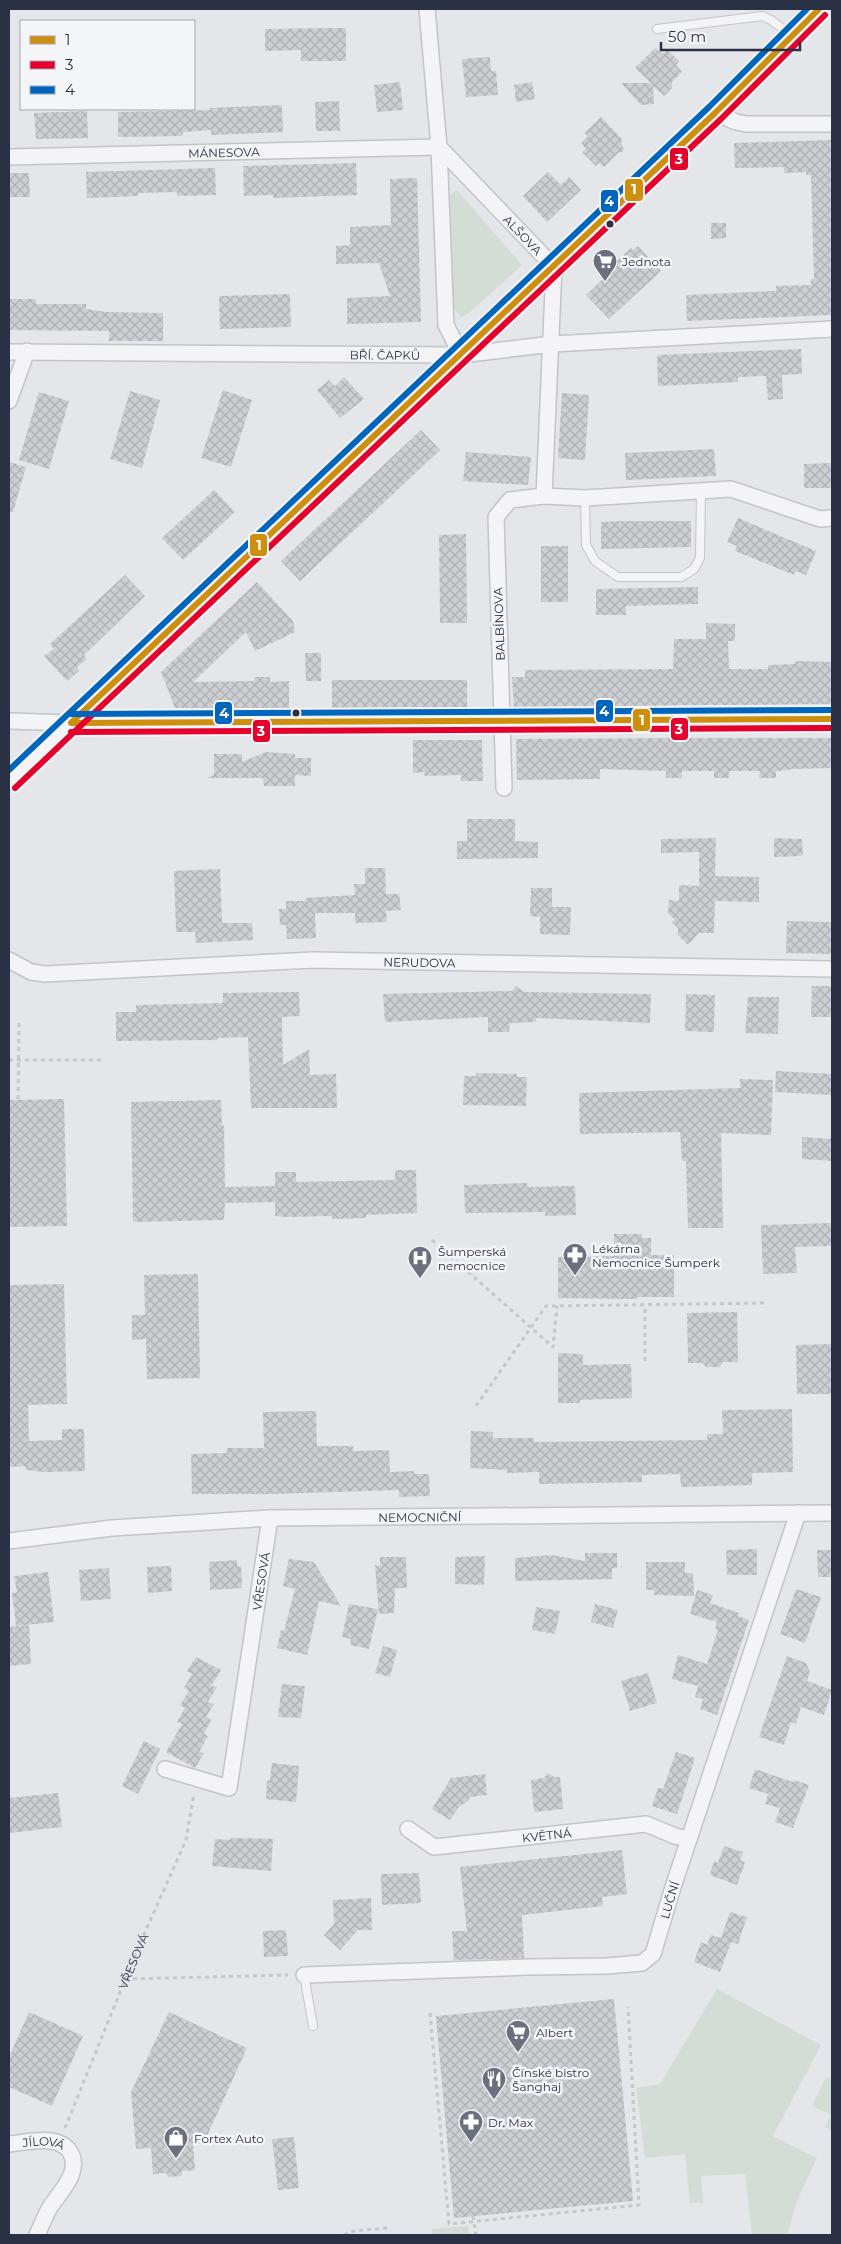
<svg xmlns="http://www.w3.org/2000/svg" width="841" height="2244" font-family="Montserrat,sans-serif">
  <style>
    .grass { fill: #d4ddd5 }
    .building { fill: url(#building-cross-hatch) }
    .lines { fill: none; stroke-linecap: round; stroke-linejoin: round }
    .lane-casing { stroke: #c3c4c7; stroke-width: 10 }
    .street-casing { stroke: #c3c4c7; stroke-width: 18 }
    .path { stroke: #c6c7cb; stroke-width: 3; stroke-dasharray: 4 4; stroke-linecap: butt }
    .lane { stroke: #f4f4f6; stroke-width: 8 }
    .street { stroke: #f4f4f6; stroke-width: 15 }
    .bus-1-casing { stroke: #f3f5f8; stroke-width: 10 }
    .bus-2-casing { stroke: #f3f5f8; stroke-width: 10 }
    .bus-3-casing { stroke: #f3f5f8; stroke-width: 10 }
    .bus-1 { stroke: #ce8f0e; stroke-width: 6 }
    .bus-2 { stroke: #e4002b; stroke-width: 6 }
    .bus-3 { stroke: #0065bd; stroke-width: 6 }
    .bus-dot { fill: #2b3144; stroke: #f3f5f8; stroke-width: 2 }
    .labels { text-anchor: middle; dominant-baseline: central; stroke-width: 5; stroke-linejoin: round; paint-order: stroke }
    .street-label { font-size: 12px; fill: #2b3144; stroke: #f3f5f8 }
    .poi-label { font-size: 12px; fill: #2b3144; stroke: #f3f5f8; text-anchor: start }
    .line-badge { stroke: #f3f5f8; stroke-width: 2 }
    .badge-label { font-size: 14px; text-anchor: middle; font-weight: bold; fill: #fff }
  </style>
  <defs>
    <pattern id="building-cross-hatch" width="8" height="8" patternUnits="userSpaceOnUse" patternTransform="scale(1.25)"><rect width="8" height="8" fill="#cdced2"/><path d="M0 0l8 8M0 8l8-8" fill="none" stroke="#b0b1b6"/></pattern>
  </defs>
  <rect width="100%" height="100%" fill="#e5e6e9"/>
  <path class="grass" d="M457,190L522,265L468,314L461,317L452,305L446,203L453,192Z
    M717,1989L821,2045L773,2136L817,2158L797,2201L787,2235H752L745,2174L701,2176L703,2203H690L685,2154L645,2158L636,2088L660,2084Z
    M826,2077L832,2080V2131L825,2127L831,2115L812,2106Z
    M468,2226L469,2235H432V2229Z"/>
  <path class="building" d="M334,28H346V61H301V50L265,51V29Z
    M655,48L664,54L667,50L679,61L676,65L682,72L672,82V88L664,96L653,86L654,104L641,105L621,83H651L635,68Z
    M490,57L491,71H496L498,95L466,97L462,59Z
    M400,82L403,110L377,112L374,85Z
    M532,82L535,99L516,102L514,85Z
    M339,101L340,131H316L315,102Z
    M282,105L283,132L211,135V130L183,132V136L118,137V112L210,110V108Z
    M87,111L88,138L36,139L34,113Z
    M601,117L622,139L621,140L624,151L618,153L604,167L599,163L596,166L582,152L586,149L581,143L588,136L584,133Z
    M832,140V315L687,321L686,295L776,291V286L811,285V279H814L811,175H806V172L784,173V167L735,168L734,143Z
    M356,163L357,195L273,198V195L244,196L243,166Z
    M215,168L216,195L177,196V192L138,193V196L87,198L86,172Z
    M548,172L561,185L569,177L581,190L547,222L523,196Z
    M9,173H29L30,197H9Z
    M417,178L421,322L347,324V298L390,296L379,263L336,264V246L350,245V227L391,225L390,179Z
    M711,223H726V238L711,239Z
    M638,246L661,271L609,319L586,295L612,270L609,268L631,248L633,250Z
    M290,294L291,327L220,329L219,296Z
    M9,299H36V304H86V309L106,312L163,313V341H109V331L9,330Z
    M801,349L802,374L782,375L783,399L768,400L766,376L738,377V382L658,386L657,355Z
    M344,377L364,399L340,418L317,390L329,380L335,386Z
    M223,390L252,400L231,467L201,458Z
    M130,391L160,400L142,468L110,459Z
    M39,392L69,401L49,469L19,460Z
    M562,393L589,395L585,460L558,458Z
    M421,430L440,450L300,581L281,561Z
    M714,449L716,476L626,480L625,453Z
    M466,452L531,457L528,485L463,481Z
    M9,462L26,467L13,512L9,511Z
    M831,463V488H804V464Z
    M214,490L235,512L183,560L162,538Z
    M738,518L816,551L806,575L796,571L794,575L735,551L737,546L727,542Z
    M623,521H691V547L601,549V522Z
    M466,534L467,623H440L439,535Z
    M541,546H568V602H541Z
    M125,575L145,596L84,655L87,659L77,667L79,671L67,681L44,656L54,649L50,644Z
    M257,582L293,621L295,632L255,651L246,632L193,682L254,681V677H270V682L289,681V708H175L161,672Z
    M698,587V604L626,606V615H596V589Z
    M706,623L735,624V641H728L729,669H768V665L795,664V661L832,662V704L514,707L512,677H525V670L673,669L674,639H706Z
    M305,653H321V681H306Z
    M332,680H467V707L332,708Z
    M684,738H832V768L790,769V770L776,771V778H759L760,771H729V778H714V771H682V778H666V771L600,769V779L517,780L516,739Z
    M413,740H482L483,781H461V775L425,776L424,772L413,773Z
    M266,752L295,754V758H311V776L295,775V786H264L263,778H207L214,775V754H242V762Z
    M467,819H515V841L538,842V858L457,859V841H467Z
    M716,838L715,876L759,877V902L715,901L714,933H699L688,945L678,935V928L672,922L675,920L668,913L669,900L679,901V885L699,886V852L661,853V839Z
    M774,838L802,839L803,854L801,856L774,857Z
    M365,868H385L386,894H399L401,910L386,911L387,922L355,923V913H315L316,938L287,939L286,925H280L279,909H286V901H305V898L355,895L354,884H365Z
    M220,869L222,923H252L253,940L196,943L195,932H176L174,871Z
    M531,888H552V907H571L570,935L540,934V917L530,916Z
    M787,921L832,922V954L786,953Z
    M516,986L524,992L651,994L650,1023L536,1018V1022L510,1023L509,1032H488V1017L385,1022L383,994L512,991Z
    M812,986H832V1017H811Z
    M299,992L300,1016L282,1017L283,1065L309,1049L310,1075L336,1074L337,1108H251L248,1037L218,1038V1040L116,1041V1012H136V1005L223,1003V993Z
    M686,994L715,995L714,1032L685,1031Z
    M748,997H779L778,1034L745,1033Z
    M776,1071L832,1074V1095L775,1092Z
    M476,1073L517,1074V1077H527L526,1106L463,1105L464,1076H476Z
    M740,1079L773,1080L771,1135L721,1133L723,1228H688L686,1161H682L680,1132L580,1134L579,1093L740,1088Z
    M64,1099L67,1226L9,1227V1100Z
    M221,1100L222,1125L224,1126L225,1187L275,1186V1172H296V1182L395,1180V1170H416L417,1213L366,1215V1218L332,1219V1216L285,1217L275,1216V1202L225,1203L224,1220L133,1222L131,1102Z
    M802,1137L832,1139V1161L802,1159Z
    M527,1183V1187L575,1186L576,1215L545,1216V1212L465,1213L464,1185Z
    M832,1223V1246L795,1247L797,1273L763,1274L761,1225Z
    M614,1234H642V1238H651V1255H674V1297H637V1299L558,1298V1257L614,1256Z
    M198,1274L200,1378L147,1379L146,1339L132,1340V1315H145L144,1275Z
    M64,1284L67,1404L28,1405L29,1441L62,1440V1429H84L85,1471L44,1472L26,1470L25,1466L9,1467V1285Z
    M737,1312L738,1362H723L720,1367H706L703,1363H688L687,1313Z
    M832,1344V1394H797L796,1345Z
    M558,1353L583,1354V1365L631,1364L632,1398L580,1400V1403H558Z
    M792,1409L793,1472L752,1473V1485L681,1487L680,1474L642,1475V1482L539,1484V1472L507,1473V1470L470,1468L471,1431L493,1432V1438H534V1442L707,1440V1434H723L722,1410Z
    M316,1411L317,1446H353V1451L389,1450L390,1472L414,1471V1474H429L430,1496L399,1497V1490L272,1494H192L191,1454L227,1453V1448H264L263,1412Z
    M757,1549V1575H727L726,1550Z
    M817,1550H832V1577H818Z
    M585,1553H617V1568H612V1579L515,1581V1558L552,1555L585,1561Z
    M485,1556L484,1585L455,1584V1557Z
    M380,1557H406L407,1588H395L394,1613L379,1614L375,1565L380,1566Z
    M289,1559L314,1562L341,1606L319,1601L307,1655L277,1648L281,1630L284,1631L295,1589L283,1586Z
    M237,1560V1566H241L242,1588L210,1590L209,1562Z
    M646,1562H685V1573H693L694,1596L654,1595V1590H646Z
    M171,1566L172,1591L148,1593L147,1567Z
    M109,1568L111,1599L81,1601L79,1570Z
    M48,1572L54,1622L16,1626L12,1593L17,1592L14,1576Z
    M796,1589L821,1597L805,1643L780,1634Z
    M697,1590L713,1595L710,1603L739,1613L738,1616L749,1620L717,1715L700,1709L703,1699L695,1697L698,1686L672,1679L678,1655L707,1664L718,1630L715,1629L717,1622L690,1614Z
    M349,1604L378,1609L369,1649L350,1645L351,1639L342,1637Z
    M595,1604L618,1610L613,1628L591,1622Z
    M536,1607L560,1611L555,1634L532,1630Z
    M29,1625L31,1664L9,1666V1627Z
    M383,1646L397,1650L390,1677L375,1673Z
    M787,1656L806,1663L810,1672L807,1681L832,1690L824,1715L801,1707L796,1724L791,1722L784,1745L759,1737Z
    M196,1657L221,1670L211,1686L217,1687L208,1702L214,1704L206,1717L211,1720L204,1734L208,1736L199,1752L204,1753L195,1768L166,1752L182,1724L177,1722L185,1708L180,1705L189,1691L184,1688L192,1674L187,1671Z
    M648,1673L657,1703L630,1711L621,1681Z
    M282,1684L305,1686L301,1718L278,1717Z
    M144,1741L160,1749L138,1794L122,1786Z
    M676,1752L695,1758L677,1814L652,1806L658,1788L663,1789Z
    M272,1763L299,1766L296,1802L266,1799L267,1781L270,1780Z
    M755,1769L793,1782L794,1780L809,1785L793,1828L775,1822L780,1808L765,1804L768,1794L749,1788Z
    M548,1773L554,1777H560L563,1809L534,1812L531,1780L544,1778Z
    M485,1774L487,1795L470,1797L468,1801L459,1807L450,1820L432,1809L451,1778Z
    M58,1793L62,1827L9,1833V1798Z
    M231,1838L273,1839L271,1871L212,1866L215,1839L230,1840Z
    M724,1846L743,1852L740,1860L745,1862L737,1885L710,1875L714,1861L718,1863Z
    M622,1850L627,1894L602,1897L603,1906L522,1915L524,1958L454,1960L452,1931H467L460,1867Z
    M419,1873L421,1903L382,1905L381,1874Z
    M371,1898L372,1930H358L340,1950L324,1935L334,1924L333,1900Z
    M730,1912L747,1917L738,1944L731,1942L720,1972L694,1962L701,1942L707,1945L711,1935L727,1940L721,1938Z
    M286,1930L288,1956L264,1957L263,1931Z
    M614,1999L633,2201L454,2218L436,2016Z
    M29,2012L83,2036L52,2106L9,2087V2057Z
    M169,2012L247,2048L207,2136V2143L193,2144L195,2170L182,2171L181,2176L168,2177L166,2173L153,2174L151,2148L136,2149L131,2092Z
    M294,2137L299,2188L278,2190L272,2139Z"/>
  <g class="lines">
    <defs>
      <path id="lane" d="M657,29L762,16L771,20L792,36
        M585,498L586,545L595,561L618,577H681L694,569L700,558L701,491
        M304,1975L313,2026"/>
      <g id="street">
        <path id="s2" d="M427,9L439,147L554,267L544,496"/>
        <path d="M715,113L736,122L746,124H832"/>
        <path id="s3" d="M9,157L439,147L446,325L461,355"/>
        <path id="s4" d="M9,352L461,355L552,344L832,329"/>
        <path d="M9,401L27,351"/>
        <path d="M9,721L71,723L832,719"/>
        <path d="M9,782L461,355L715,113L819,9"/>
        <path d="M504,788L496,517L510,500L544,496L585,498L731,489L820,519L832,518"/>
        <path id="s5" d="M9,960L31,972L45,974L313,960L832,969"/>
        <path id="s6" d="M9,1541L112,1528L270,1518L832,1513"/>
        <path id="s7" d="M165,1769L229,1788L270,1518"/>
        <path id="s8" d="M408,1829L434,1847L646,1824L675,1836L689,1839"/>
        <path id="s9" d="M304,1975L528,1967L607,1966L642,1963L653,1954L673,1887L798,1513"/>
        <path id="s10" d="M9,2144C22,2143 38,2139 51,2141C58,2142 63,2144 68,2149C84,2169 61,2191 50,2207C45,2216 41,2226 37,2235"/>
      </g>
    </defs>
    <use href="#lane" class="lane-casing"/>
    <use href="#street" class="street-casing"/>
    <g class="path">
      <path d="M9,1060H101"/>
      <path d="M18,1099L19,1023"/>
      <path d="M432,1240L553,1347L557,1306"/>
      <path d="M645,1361V1305"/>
      <path d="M476,1406L546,1306L768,1303"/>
      <path d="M125,1979L288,1975"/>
      <path d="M430,2013L449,2224L639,2205L628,2007"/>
      <path id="s1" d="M65,2128L138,1948L186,1840L194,1794"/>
      <path d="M473,2216L476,2235"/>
      <path d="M344,2235L354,2231L388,2228"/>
    </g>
    <use href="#lane" class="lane"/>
    <use href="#street" class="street"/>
    <defs>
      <path id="bus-1" d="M71,723L715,113L819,9
        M71,723L832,719"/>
      <path id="bus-2" d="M71,732L832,728
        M15,788L721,119L825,15"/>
      <path id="bus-3" d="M71,714L832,710
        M9,770L709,107L807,9"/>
    </defs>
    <use href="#bus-1" class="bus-1-casing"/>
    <use href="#bus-2" class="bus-2-casing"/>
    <use href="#bus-3" class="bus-3-casing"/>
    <use href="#bus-1" class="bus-1"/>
    <use href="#bus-2" class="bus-2"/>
    <use href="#bus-3" class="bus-3"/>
  </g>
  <defs>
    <symbol id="supermarket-pin" viewBox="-11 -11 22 30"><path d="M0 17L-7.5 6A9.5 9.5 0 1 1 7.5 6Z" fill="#6c707e" stroke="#f3f5f8"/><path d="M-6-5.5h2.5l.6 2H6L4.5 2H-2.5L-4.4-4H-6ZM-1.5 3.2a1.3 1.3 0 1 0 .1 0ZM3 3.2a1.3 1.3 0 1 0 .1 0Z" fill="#fff"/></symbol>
    <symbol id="pharmacy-pin" viewBox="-11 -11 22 30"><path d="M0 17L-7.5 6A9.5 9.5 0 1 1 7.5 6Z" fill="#6c707e" stroke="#f3f5f8"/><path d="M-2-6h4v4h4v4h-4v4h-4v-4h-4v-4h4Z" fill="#fff"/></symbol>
    <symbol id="hospital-pin" viewBox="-11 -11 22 30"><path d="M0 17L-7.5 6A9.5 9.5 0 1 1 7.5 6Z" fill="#6c707e" stroke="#f3f5f8"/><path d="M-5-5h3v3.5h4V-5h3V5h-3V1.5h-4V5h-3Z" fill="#fff"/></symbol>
    <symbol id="restaurant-pin" viewBox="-11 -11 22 30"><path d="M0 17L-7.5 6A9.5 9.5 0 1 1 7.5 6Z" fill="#6c707e" stroke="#f3f5f8"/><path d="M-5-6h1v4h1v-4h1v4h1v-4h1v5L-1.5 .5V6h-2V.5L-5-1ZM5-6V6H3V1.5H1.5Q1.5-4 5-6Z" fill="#fff"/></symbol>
    <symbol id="shop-pin" viewBox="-11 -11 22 30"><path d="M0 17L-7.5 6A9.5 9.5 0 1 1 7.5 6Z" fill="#6c707e" stroke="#f3f5f8"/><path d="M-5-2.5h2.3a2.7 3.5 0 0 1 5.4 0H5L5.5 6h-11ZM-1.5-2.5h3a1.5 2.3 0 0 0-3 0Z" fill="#fff"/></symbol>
  </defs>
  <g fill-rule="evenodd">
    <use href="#supermarket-pin" x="591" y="247" width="28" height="38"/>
    <use href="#pharmacy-pin" x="561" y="1241" width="28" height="38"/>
    <use href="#hospital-pin" x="406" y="1244" width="28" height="38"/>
    <use href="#supermarket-pin" x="504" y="2018" width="28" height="38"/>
    <use href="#restaurant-pin" x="480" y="2065" width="28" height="38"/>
    <use href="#pharmacy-pin" x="457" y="2108" width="28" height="38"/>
    <use href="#shop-pin" x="162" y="2124" width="28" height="38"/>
  </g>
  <g class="bus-dot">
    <circle cx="610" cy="224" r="4.5"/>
    <circle cx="296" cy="713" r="4.5"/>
  </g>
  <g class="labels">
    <g class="street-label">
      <text stroke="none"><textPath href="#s3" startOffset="215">MÁNESOVA</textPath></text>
      <text stroke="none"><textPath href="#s2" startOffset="260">ALŠOVA</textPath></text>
      <text stroke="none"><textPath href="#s4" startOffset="376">BŘÍ. ČAPKŮ</textPath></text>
      <text transform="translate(499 624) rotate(-92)">BALBÍNOVA</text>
      <text stroke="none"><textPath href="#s5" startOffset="414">NERUDOVA</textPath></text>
      <text stroke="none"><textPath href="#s6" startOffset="412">NEMOCNIČNÍ</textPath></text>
      <text stroke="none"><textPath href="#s7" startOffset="276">VŘESOVÁ</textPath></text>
      <text stroke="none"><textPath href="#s8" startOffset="145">KVĚTNÁ</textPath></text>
      <text stroke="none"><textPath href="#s9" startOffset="409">LUČNÍ</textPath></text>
      <text stroke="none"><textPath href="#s1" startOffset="180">VŘESOVÁ</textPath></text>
      <text stroke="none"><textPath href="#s10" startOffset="35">JÍLOVÁ</textPath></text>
    </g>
    <g class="poi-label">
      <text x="622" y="261">Jednota</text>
      <text x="592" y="1248">Lékárna<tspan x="592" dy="14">Nemocnice Šumperk</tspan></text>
      <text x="438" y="1251">Šumperská<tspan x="438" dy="14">nemocnice</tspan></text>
      <text x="536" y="2032">Albert</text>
      <text x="512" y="2072">Čínské bistro<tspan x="512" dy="14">Šanghaj</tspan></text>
      <text x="488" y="2122">Dr. Max</text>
      <text x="194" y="2138">Fortex Auto</text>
    </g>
  </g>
  <g class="line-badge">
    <rect x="669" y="147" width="20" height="24" rx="5" fill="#e4002b"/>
    <rect x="624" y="178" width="20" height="24" rx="5" fill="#ce8f0e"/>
    <rect x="600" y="189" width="19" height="24" rx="5" fill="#0065bd"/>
    <rect x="249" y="533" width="19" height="24" rx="5" fill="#ce8f0e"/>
    <rect x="595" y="699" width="19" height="24" rx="5" fill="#0065bd"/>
    <rect x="214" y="701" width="19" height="24" rx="5" fill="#0065bd"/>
    <rect x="632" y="708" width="19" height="24" rx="5" fill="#ce8f0e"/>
    <rect x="670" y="717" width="19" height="24" rx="5" fill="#e4002b"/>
    <rect x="252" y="719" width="19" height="24" rx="5" fill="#e4002b"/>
  </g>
  <g class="badge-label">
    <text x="679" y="164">3</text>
    <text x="634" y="194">1</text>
    <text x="609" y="206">4</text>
    <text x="259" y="550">1</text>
    <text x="604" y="716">4</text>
    <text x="224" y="718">4</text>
    <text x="642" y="725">1</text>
    <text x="679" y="734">3</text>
    <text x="261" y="736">3</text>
  </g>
  <rect width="841" height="2244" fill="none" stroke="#2b3144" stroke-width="20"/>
  <rect x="20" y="20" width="175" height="90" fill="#f3f5f8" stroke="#a3a7b0"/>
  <rect x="30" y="36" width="25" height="8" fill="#ce8f0e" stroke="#a3a7b0"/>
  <text x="65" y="45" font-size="15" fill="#2b3144">1</text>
  <rect x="30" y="61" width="25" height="8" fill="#e4002b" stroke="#a3a7b0"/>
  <text x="65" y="70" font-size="15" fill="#2b3144">3</text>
  <rect x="30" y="86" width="25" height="8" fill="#0065bd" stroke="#a3a7b0"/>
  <text x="65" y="95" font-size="15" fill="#2b3144">4</text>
  <path d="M661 42v8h139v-8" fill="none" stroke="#2b3144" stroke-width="2.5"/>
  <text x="668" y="42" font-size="15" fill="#2b3144" stroke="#f3f5f8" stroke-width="4" paint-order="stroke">50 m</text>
</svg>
